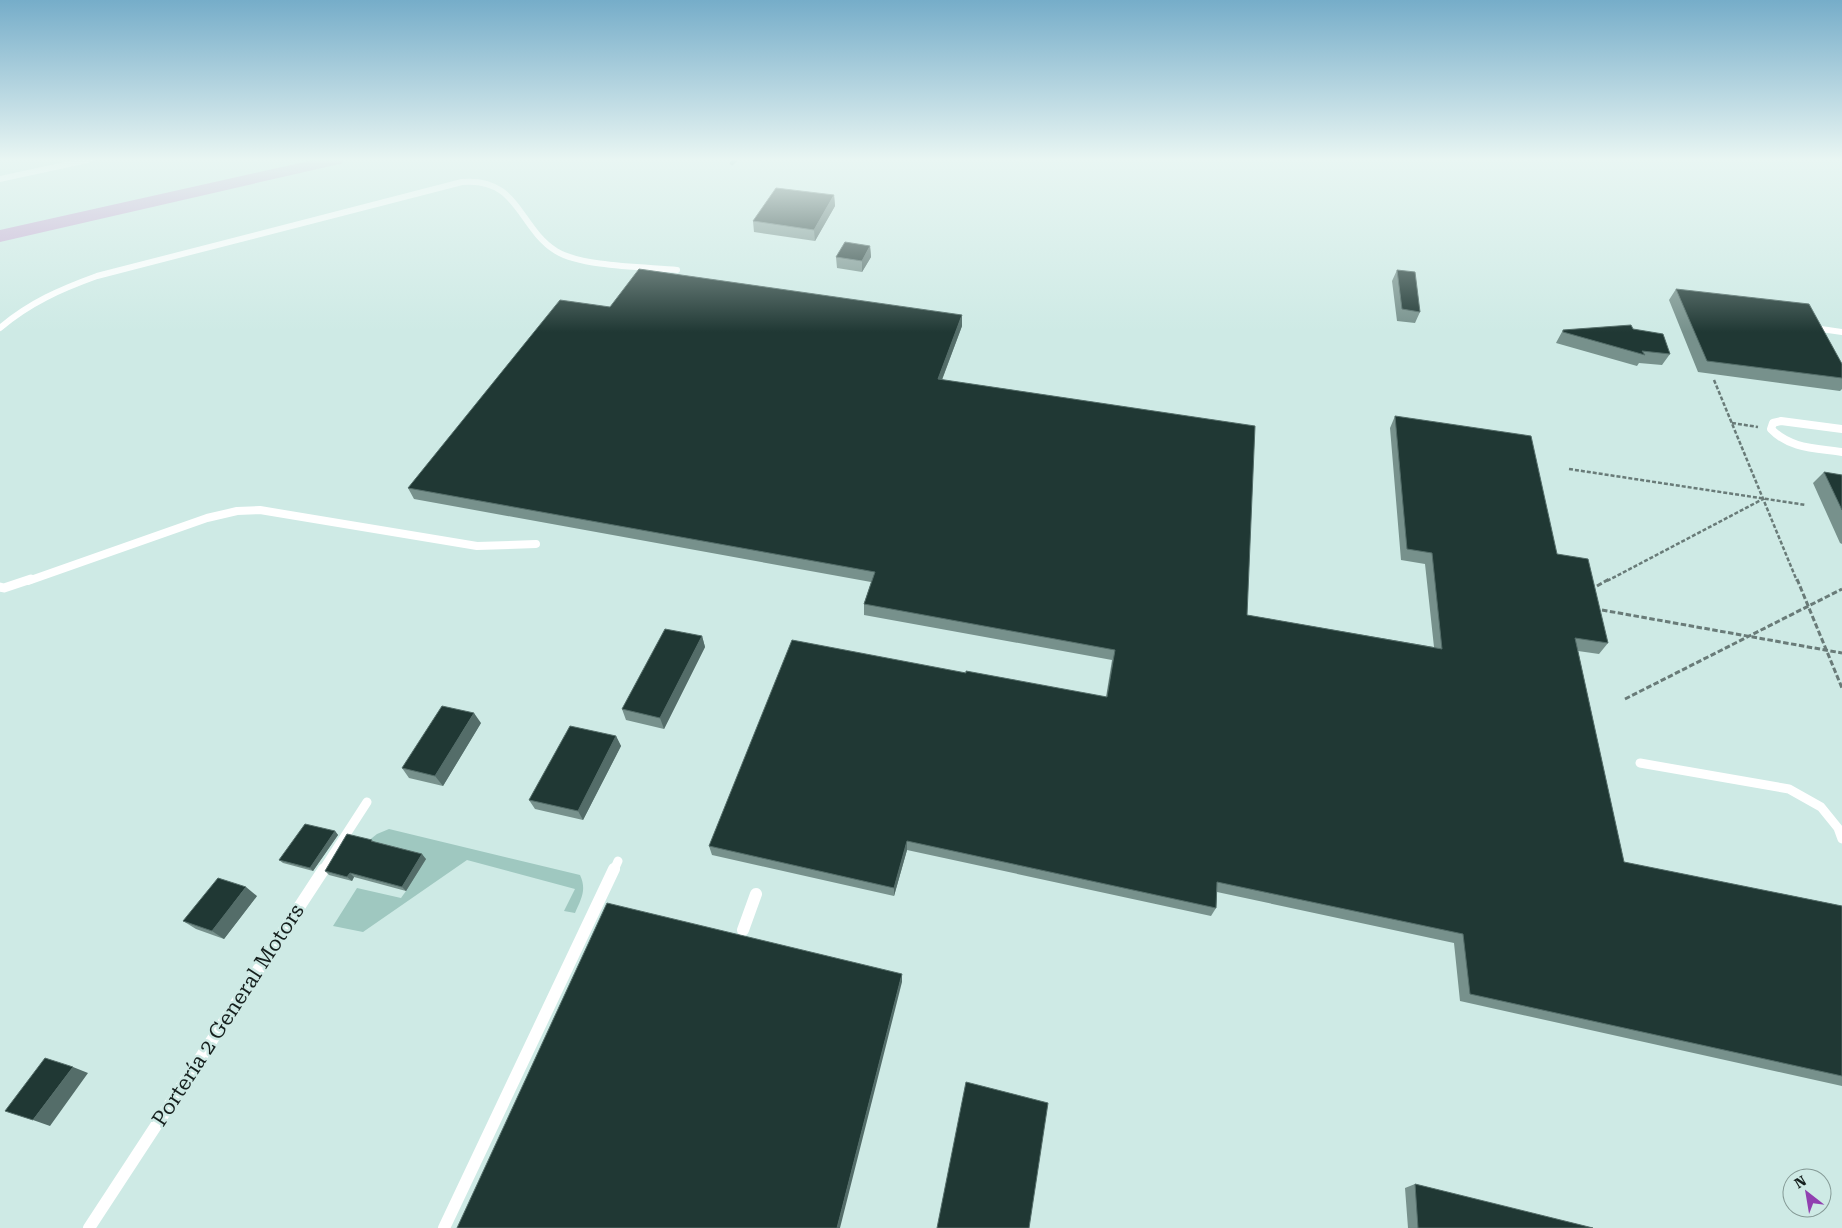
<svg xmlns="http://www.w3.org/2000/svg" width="1842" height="1228" font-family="'Roboto Serif',serif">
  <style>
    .green { fill: #9fc8c0 }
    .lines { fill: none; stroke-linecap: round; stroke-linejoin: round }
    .stream { stroke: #6ca39a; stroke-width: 4.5 }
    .path-far1 { stroke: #697b78; stroke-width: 2.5; stroke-dasharray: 4 2; stroke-linecap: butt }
    .path { stroke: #697b78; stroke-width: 3; stroke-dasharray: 5.5 2.5; stroke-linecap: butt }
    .service-far3 { stroke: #fff; stroke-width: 6 }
    .service-far2 { stroke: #fff; stroke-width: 8 }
    .service-far1 { stroke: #fff; stroke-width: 9 }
    .service { stroke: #fff; stroke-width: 12 }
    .minor { fill: #fff; fill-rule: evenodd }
    .primary { fill: #c6aad2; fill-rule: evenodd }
    .wall { fill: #77918c }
    .shaded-wall { fill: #546d69 }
    .building { fill: #203834; stroke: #546d69 }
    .labels { text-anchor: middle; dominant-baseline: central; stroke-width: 5; stroke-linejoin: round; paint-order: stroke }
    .near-street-label { font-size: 21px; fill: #16201e; stroke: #ceeae5 }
  </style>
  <rect width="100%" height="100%" fill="#ceeae5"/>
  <path class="green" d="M389,829L580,875C587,890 581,899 575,913L564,911L575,889L467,860L363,932L333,926L357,888L401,898L406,891L367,842L377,834Z"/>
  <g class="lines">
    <path class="stream" d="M732,163L735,160"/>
    <path class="path-far1" d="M1714,380L1797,581
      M1732,423L1758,427
      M1569,469L1806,505
      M1607,581L1763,499"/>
    <path class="path" d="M1797,579L1842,688
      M1597,586L1609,579
      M1602,610L1842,653
      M1625,699L1842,589"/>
    <path class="service-far3" d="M0,328C29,303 61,289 97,276L462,182C519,177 518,227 556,251C582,267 646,267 677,270
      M1814,328L1842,332"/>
    <path class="service-far2" d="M1842,429L1781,421L1773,423L1771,429C1790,449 1816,448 1842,452
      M28,581L207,518L237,511L260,510L477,546L536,544"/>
    <path class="service-far1" d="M0,587L4,588L31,579
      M1640,763L1789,789L1821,807L1838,828L1842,839
      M323,870L367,802
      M614,870L618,861"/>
    <path class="service" d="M743,930L756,894
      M89,1228L324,869
      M444,1228L614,869"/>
    <path class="minor" d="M74,160H94L88,163L0,182V176Z"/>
    <path class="primary" d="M313,160H344L341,164L335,165L0,242V230Z"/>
  </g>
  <path class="wall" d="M834,195L835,206L815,241L754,232L753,221Z
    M870,246L871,257L862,272L837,268L836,257Z
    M1397,270L1420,312L1415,323L1397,321L1392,281Z
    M1676,289L1842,364V389L1840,391L1698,372L1669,300Z
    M610,307L962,315V326L942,380L1247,615L1434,647L1425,564L1401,560L1390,428L1395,416L1557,554L1608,643L1599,654L1578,651L1624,862L1842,906V1086L1460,1001L1454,943L1217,892L1216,908L1211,916L907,850L894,896L712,855L709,846L966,673L1106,697L1112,660L864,615V604L871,582L414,499L408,488Z
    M1633,329L1670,354L1662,365L1639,363L1637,366L1556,343L1557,341L1563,330Z
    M1824,472L1842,475V544L1840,543L1813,483Z
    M702,636L705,647L664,729L626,720L622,709Z
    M481,723L443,786L409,778L402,768Z
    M616,736L621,746L583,820L535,809L529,800Z
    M335,831L338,835L313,871L283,863L279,860Z
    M372,840L374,842L426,859L406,891L354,877L352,881L329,875L325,871Z
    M257,896L224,939L196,929L183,921Z
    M1415,1184L1593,1228H1408L1405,1188Z"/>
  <path class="shaded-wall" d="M834,195L835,206L815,241L814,230Z
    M870,246L871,257L862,272V261Z
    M962,315V326L938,390V379Z
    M702,636L705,647L664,729L660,718Z
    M474,713L481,723L443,786L435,776Z
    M616,736L621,746L583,820L578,811Z
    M335,831L338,835L313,871L310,868Z
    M907,841V850L894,896V888Z
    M422,854L426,859L406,891L402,887Z
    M350,873L354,877L352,881L347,877Z
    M246,887L257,896L224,939L212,931Z
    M902,974V982L840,1228H837Z
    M73,1067L88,1073L50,1126L33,1120Z"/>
  <path class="building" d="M776,188L834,195L814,230L753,221Z
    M845,242L870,246L862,261L836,257Z
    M639,269L962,315L938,379L1255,426L1247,615L1442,649L1432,553L1407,549L1395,416L1531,436L1557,554L1588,559L1608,643L1575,638L1624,862L1842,906V1076L1470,994L1463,934L1217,882L1216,908L907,841L894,888L709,846L792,640L966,673V671L1107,697L1115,650L864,604L875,572L408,488L560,300L610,307Z
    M1397,270L1415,272L1420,312L1402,309Z
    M1676,289L1809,304L1842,364V378L1707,361Z
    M1631,325L1633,329L1663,334L1670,354L1642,351L1645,355L1563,332V330Z
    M1824,472L1842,475V510Z
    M665,629L702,636L660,718L622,709Z
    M442,706L474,713L435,776L402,768Z
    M570,726L616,736L578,811L529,800Z
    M305,824L335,831L310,868L279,860Z
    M347,834L372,840L371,841L422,854L402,887L350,873L347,877L325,871Z
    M218,878L246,887L212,931L183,921Z
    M607,903L902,974L837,1228H457Z
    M45,1058L73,1067L33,1120L5,1111Z
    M966,1082L1048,1103L1029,1228H937Z
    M1415,1184L1593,1228H1418Z"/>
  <linearGradient id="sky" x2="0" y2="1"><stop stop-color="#76adc9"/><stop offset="0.48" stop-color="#e9f6f3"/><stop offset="1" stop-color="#e9f6f3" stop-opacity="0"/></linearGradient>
  <rect width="1842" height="332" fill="url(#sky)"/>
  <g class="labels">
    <g class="near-street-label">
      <text transform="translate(228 1015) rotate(-57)">Portería 2 General Motors</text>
    </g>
  </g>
  <g transform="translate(1807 1193) rotate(329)"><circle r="24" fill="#ceeae5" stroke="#849995"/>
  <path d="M0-4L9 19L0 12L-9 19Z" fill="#9140b0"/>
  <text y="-8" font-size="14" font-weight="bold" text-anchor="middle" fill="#16201e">N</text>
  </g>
</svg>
